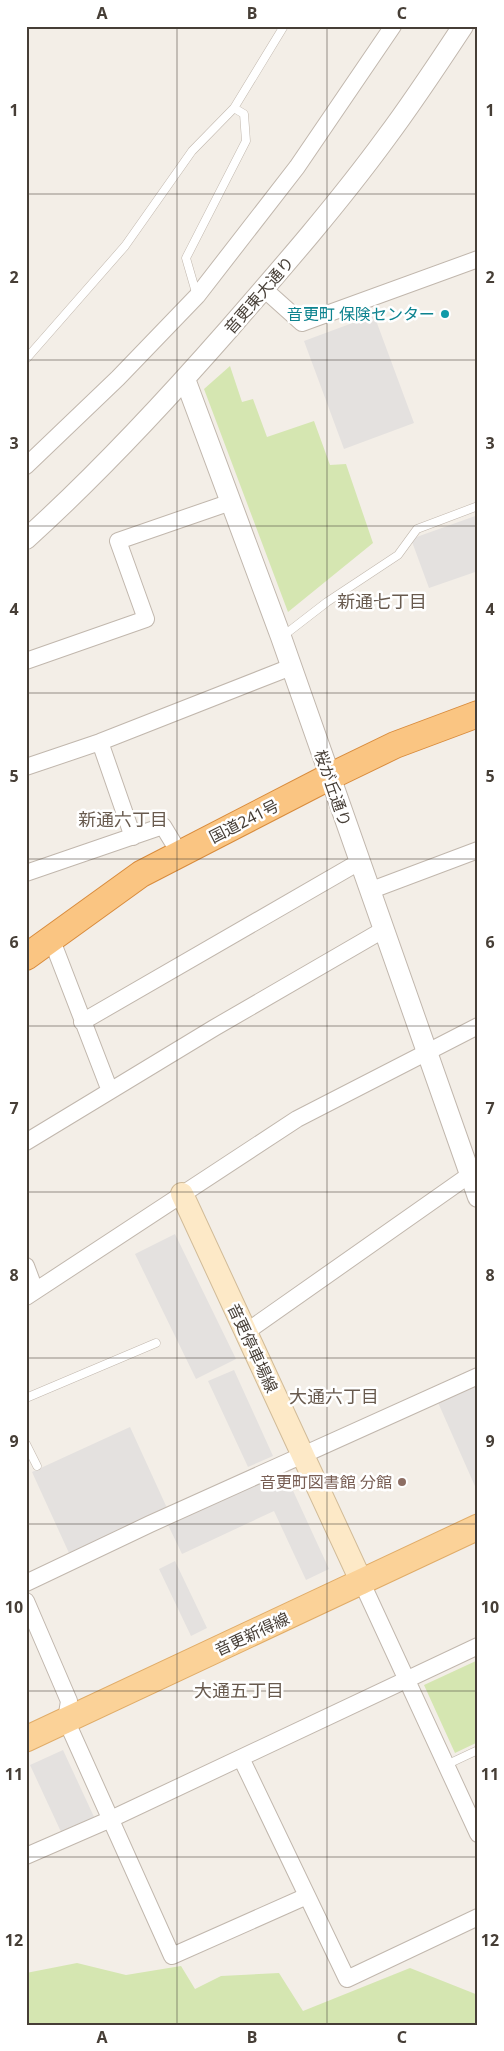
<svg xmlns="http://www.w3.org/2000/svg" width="504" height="2051" font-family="'Noto Sans','Noto Sans JP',sans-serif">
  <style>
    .green { fill: #d5e6b1 }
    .parking { fill: #e4e1df }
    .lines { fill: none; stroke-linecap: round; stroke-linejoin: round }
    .service-casing { stroke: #c1b7ad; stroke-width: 9 }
    .minor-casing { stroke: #c1b7ad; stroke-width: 18 }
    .tertiary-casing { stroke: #c1b7ad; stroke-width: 22 }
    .secondary-casing { stroke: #d1bb98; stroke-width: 24 }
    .primary-casing { stroke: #e0ac68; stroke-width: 27 }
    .trunk-casing { stroke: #d88b3c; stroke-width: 28 }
    .service { stroke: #fff; stroke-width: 8 }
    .minor { stroke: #fff; stroke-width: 16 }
    .tertiary { stroke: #fff; stroke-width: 20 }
    .secondary { stroke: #fde9c7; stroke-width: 22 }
    .primary { stroke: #fbd298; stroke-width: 25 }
    .trunk { stroke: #fac582; stroke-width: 26 }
    .grid { fill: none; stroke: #463e36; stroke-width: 1; stroke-opacity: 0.55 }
    .culture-dot { fill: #0f9aa8; stroke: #fff; stroke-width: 2 }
    .education-dot { fill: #8d6e63; stroke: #fff; stroke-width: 2 }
    .labels { text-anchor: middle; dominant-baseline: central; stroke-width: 5; stroke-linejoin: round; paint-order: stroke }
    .street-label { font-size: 16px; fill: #463e36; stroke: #fff }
    .culture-label { font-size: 16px; fill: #0d838f; stroke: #fff; text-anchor: end }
    .education-label { font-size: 16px; fill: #785e54; stroke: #fff; text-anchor: end }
    .neighbourhood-label { font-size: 18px; fill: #685a4e; stroke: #fff }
    .neatline { fill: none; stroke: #463e36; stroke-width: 2 }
    .grid-label { font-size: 16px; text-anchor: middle; font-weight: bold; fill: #463e36 }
  </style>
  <rect width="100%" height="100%" fill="#f3eee7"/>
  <path class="green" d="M230,366L242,402L253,399L267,437L314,421L330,465L346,464L373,543L288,612L204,389Z
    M478,1660V1742L455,1753L424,1685Z
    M77,1963L126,1975L181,1966L195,1989L221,1976L279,1973L303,2011L410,1968L478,1995V2025H26V1973Z"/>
  <path class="parking" d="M374,315L414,423L344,449L304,341Z
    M478,515V571L429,588L411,539Z
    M175,1234L236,1359L196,1379L135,1254Z
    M234,1370L273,1456L248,1467L208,1381Z
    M478,1380V1493L436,1398Z
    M130,1427L167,1508L69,1553L32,1472Z
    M284,1471L329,1569L306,1580L274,1511L182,1554L168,1525Z
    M175,1561L207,1628L191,1636L159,1569Z
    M63,1750L95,1819L62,1834L30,1765Z"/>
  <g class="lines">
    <defs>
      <path id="service" d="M197,296L186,258L246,141L244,114L234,108L284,26
        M26,359L125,246L192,151L234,108
        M283,636L327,602L398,555L417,529L478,506
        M26,1398L156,1343
        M26,1444L37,1466
        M446,1765L478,1750"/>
      <path id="minor" d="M264,289L302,323L478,259
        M26,466L118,378L197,296L297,167L393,26
        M26,661L146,619L118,541L231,502
        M100,742L133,837
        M26,767L100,742L291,667
        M26,873L163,826L180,854
        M369,891L478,850
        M51,938L110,1091
        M82,1022L359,862
        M26,1142L214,1028L383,930
        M26,1266L35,1290
        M26,1297L297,1119L478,1026
        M246,1332L478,1169
        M26,1583L150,1524L478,1376
        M362,1583L478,1834
        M26,1601L69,1701L66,1720L172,1956L307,1896
        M241,1758L347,1979L478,1917
        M26,1856L111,1819L478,1646"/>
      <path id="tertiary" d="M185,379L281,637L478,1197
        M26,539C98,474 164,403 228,330C282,268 337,205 386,138C413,102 438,64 463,26"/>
      <path id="secondary" d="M182,1194L362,1583"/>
      <path id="primary" d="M26,1739L478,1527"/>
      <path id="trunk" d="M26,957L141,874L329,777L395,745L478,714"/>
    </defs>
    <use href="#service" class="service-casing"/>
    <use href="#minor" class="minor-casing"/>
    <use href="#tertiary" class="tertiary-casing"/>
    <use href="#secondary" class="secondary-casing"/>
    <use href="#primary" class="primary-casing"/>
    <use href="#trunk" class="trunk-casing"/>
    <use href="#service" class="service"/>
    <use href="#minor" class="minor"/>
    <use href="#tertiary" class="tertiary"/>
    <use href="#secondary" class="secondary"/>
    <use href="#primary" class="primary"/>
    <use href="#trunk" class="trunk"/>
  </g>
  <path class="grid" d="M177,26V2025M327,26V2025M26,194H478M26,360H478M26,526H478M26,693H478M26,859H478M26,1026H478M26,1192H478M26,1358H478M26,1524H478M26,1691H478M26,1857H478"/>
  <circle class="culture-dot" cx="445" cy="314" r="5"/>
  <circle class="education-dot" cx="402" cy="1482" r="5"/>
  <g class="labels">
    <g class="street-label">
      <text transform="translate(259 295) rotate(-49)">音更東大通り</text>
      <text transform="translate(333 788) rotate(71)">桜が丘通り</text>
      <text transform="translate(244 821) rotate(-27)">国道241号</text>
      <text transform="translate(253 1348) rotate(65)">音更停車場線</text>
      <text transform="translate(252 1634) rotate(-25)">音更新得線</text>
    </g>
    <g class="culture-label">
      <text x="435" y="314">音更町 保険センター</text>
    </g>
    <g class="education-label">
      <text x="392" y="1482">音更町図書館 分館</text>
    </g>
    <g class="neighbourhood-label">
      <text x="382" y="601">新通七丁目</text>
      <text x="123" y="819">新通六丁目</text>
      <text x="334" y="1396">大通六丁目</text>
      <text x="239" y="1690">大通五丁目</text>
    </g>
  </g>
  <rect width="504" height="2051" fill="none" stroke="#ffffff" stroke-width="55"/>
  <rect x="28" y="28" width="448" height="1996" class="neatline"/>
  <g class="grid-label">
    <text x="102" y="19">A</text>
    <text x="252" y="19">B</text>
    <text x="402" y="19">C</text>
    <text x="14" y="116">1</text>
    <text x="490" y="116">1</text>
    <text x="14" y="283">2</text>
    <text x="490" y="283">2</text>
    <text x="14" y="449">3</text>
    <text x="490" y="449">3</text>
    <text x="14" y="615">4</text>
    <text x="490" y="615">4</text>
    <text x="14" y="782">5</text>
    <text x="490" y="782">5</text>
    <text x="14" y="948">6</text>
    <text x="490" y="948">6</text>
    <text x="14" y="1114">7</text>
    <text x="490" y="1114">7</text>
    <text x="14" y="1281">8</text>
    <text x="490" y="1281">8</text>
    <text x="14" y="1447">9</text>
    <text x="490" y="1447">9</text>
    <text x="14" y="1613">10</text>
    <text x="490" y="1613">10</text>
    <text x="14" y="1780">11</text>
    <text x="490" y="1780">11</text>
    <text x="14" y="1946">12</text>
    <text x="490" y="1946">12</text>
    <text x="102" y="2043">A</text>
    <text x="252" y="2043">B</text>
    <text x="402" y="2043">C</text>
  </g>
</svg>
